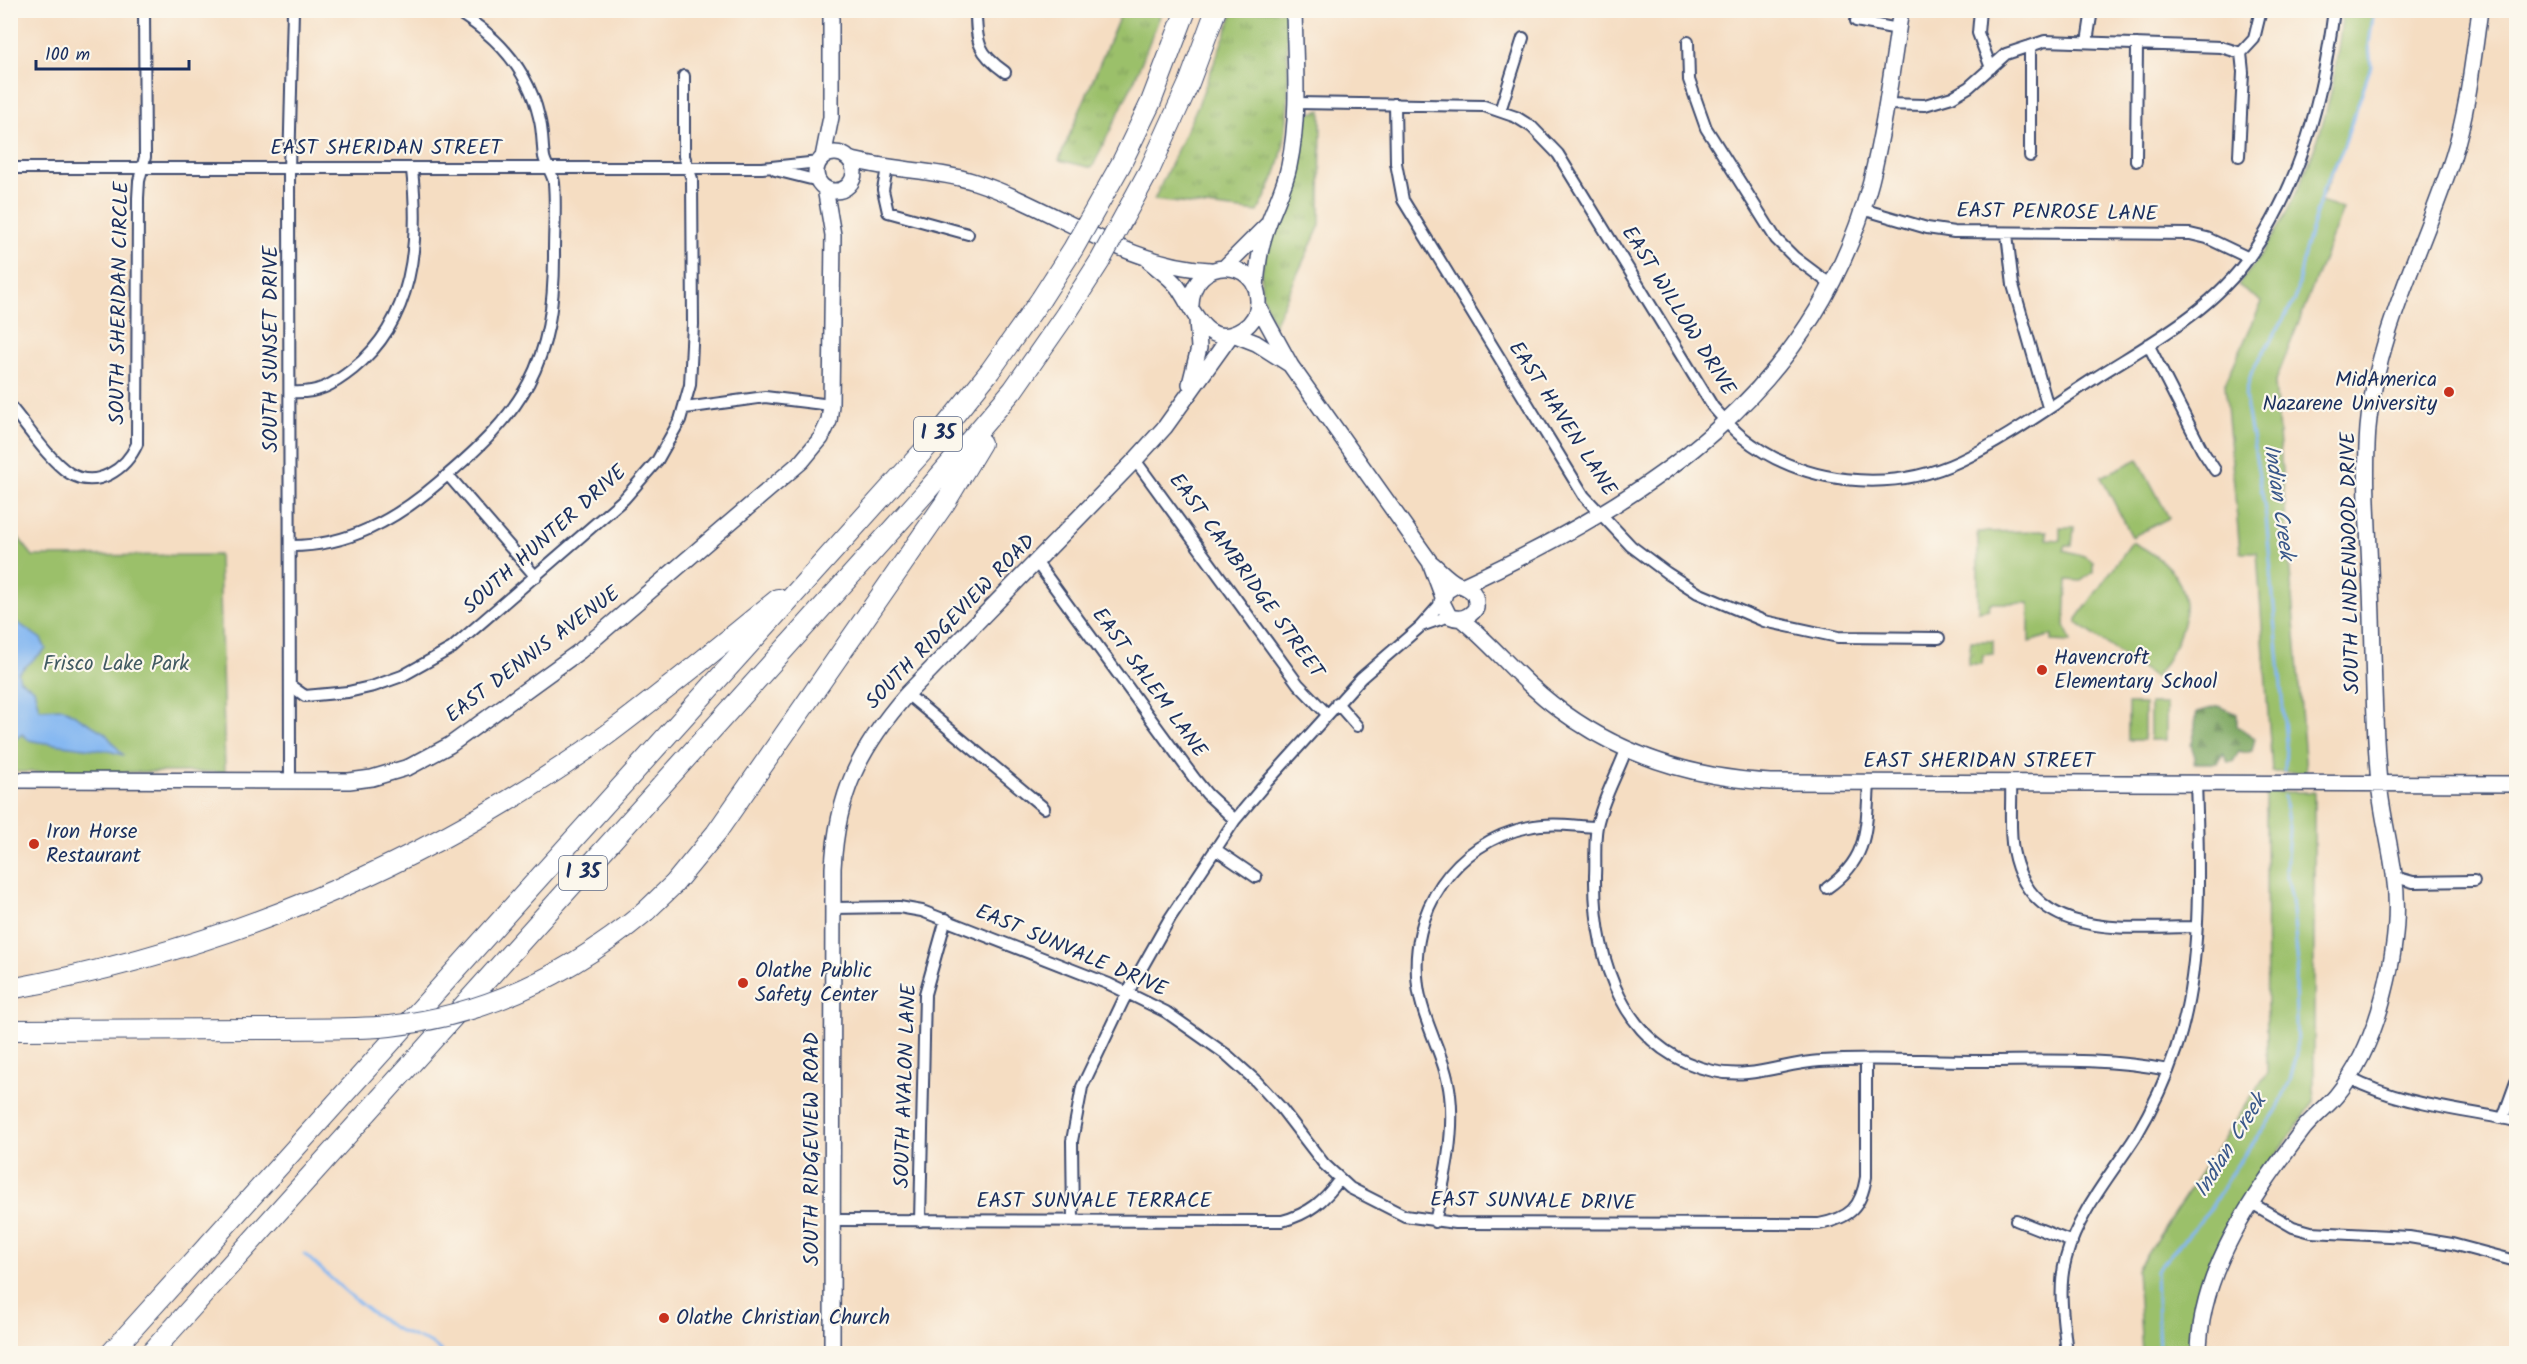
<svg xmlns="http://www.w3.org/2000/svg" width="2527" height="1364" font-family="Kalam,sans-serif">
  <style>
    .grass { fill: url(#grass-tufts); stroke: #5b7864; stroke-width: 1.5 }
    .forest { fill: url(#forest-firs); stroke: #4c6a5e; stroke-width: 1.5 }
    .park { fill: #9bc06b; stroke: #5b7864; stroke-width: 1.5 }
    .water { fill: #84b7f1; stroke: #5073a8; stroke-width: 1.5 }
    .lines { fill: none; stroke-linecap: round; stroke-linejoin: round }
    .stream { stroke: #84b7f1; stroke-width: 3 }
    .street-casing { stroke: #3c496d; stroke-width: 14 }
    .secondary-casing { stroke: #3c496d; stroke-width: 18 }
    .highway-casing { stroke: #3c496d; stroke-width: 22 }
    .street { stroke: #fff; stroke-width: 10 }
    .secondary { stroke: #fff; stroke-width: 15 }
    .highway { stroke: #fff; stroke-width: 20 }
    .highway-bridge-casing { stroke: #3c496d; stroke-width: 22; stroke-linecap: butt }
    .highway-bridge { stroke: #fff; stroke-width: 20 }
    .poi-dot { fill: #c8321e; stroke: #fbf7ec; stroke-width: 2 }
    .labels { text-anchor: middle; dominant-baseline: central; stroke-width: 4.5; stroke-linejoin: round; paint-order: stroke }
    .shield { fill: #fbf7ec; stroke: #5e6b89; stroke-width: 1.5 }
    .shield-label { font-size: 20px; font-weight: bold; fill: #1b2f5e }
    .street-label { font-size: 21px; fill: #1b2f5e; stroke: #fbf7ec }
    .poi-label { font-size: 21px; fill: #1b2f5e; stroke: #fbf7ec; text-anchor: start }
    .park-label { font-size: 21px; fill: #415a62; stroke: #fbf7ec }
    .water-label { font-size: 22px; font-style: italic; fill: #3a588a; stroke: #fbf7ec }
  </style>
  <defs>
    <pattern id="grass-tufts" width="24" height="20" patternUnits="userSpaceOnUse" patternTransform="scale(1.5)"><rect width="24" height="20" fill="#9bc06b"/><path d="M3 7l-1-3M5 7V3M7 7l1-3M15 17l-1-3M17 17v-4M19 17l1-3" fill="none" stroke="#7e9c5b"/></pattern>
    <pattern id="forest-firs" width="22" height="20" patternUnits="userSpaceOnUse" patternTransform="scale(1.5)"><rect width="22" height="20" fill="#7ca65f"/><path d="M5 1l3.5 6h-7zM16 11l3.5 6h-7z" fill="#658852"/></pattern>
  </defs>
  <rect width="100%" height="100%" fill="#fbf7ec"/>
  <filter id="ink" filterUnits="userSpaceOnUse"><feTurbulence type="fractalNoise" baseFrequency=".0167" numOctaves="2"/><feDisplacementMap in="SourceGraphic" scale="12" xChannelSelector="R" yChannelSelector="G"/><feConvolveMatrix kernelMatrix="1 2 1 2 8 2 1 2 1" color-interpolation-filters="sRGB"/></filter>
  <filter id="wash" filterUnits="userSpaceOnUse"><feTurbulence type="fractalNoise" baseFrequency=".008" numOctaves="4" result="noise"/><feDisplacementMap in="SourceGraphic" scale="24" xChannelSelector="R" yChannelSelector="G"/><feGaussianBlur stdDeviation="1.35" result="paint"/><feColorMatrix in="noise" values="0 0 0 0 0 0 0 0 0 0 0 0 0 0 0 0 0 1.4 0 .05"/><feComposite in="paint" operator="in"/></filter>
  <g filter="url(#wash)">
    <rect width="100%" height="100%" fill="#f5ddc2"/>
    <path class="grass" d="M1122,11H1162L1134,81L1092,168L1059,160Z
      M1234,11H1286C1287,59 1293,113 1280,160C1276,178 1266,195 1258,212L1154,200L1198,105Z
      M1321,110L1320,225L1274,325C1268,311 1261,297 1261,281C1262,247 1290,200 1296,162C1299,145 1300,129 1308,114Z
      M1971,641H1993V654L1983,655L1982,664H1968Z"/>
    <path class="forest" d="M2219,706L2237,714V726L2255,738L2252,751L2246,753L2239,751L2233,762H2228L2223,754L2217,763H2194L2195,757L2191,745C2196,735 2194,724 2197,712Z"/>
    <path class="park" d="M2343,11H2374L2369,44L2371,66L2342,151L2320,202L2343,209L2275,383L2306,772H2272L2257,552H2240L2225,384L2262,302L2238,285C2285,229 2318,155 2333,83C2337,59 2340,35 2343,11Z
      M2138,459L2169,518L2132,537L2101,477Z
      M10,527L33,556L219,555L225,772H11Z
      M2060,527H2074L2072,546L2066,545L2064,550L2084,556L2093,562V572L2081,581L2067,580L2065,626L2071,642L2052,641V635L2029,642V603H1990L1989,609L1978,611V532L2047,531V539L2060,540Z
      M2132,542C2201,576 2196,622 2155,678L2077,623V619Z
      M2128,704H2144V740H2128Z
      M2150,704H2166V740H2150Z
      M2266,792H2314V1102L2245,1199L2211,1260L2192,1316L2189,1353H2142L2137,1269L2267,1073Z"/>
    <path class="water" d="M11,618L41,639L46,649L18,673L20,680L34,689L39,709L63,708L105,733L123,755L109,751L39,742L29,740L22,734L11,743Z"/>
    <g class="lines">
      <path class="stream" d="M2285,771L2286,743L2266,516L2245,396L2252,371L2295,300L2305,250L2323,190L2342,151L2371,66L2369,44L2374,10
        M304,1254C334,1280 364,1311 398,1330C412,1338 434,1340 443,1354
        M2159,1354L2156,1271L2209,1211L2230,1175L2277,1110L2290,1080L2297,1054L2295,979L2298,966L2292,899L2286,872L2289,829L2284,796"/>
    </g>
  </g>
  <g filter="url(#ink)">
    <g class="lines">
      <defs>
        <path id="street" d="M976,10C976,42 978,53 1005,72
          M1980,10L1978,33L1991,68
          M1856,21L1898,29
          M1688,42L1689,80L1706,128L1776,239L1794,257L1830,284
          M2087,42L2092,10
          M1297,103L1484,106L1516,117L1532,127L1558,154L1713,407C1722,417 1731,428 1741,436C1801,485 1890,494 1960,461C2007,439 2051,406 2095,378C2150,343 2212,311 2250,256C2301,184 2323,97 2334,10
          M1395,104L1396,163L1403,200L1584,496L1631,546L1667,573L1698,593L1764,621L1838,637L1939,638
          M1885,104L1925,105L1952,97L1969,87L2006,54L2045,41L2221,47L2241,53L2254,39L2261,10
          M1500,111L1523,38
          M2030,156V46
          M2239,156L2243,72L2241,53
          M2136,161L2137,44
          M10,168H762L819,162
          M887,168L883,190L888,212L968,234
          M775,170L819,181
          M1862,209L1927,228L1954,232L2190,234L2207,238L2249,258
          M2007,234L2013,285L2048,407
          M2148,344L2202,450L2215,470
          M291,392C317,394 333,385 353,369C414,320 420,242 412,170
          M10,406C27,426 48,459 69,473C97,490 126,469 137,444L138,198L139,181L145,157L144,10
          M685,408L765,397L831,405
          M1135,460L1298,684L1327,714
          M448,475L536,577
          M291,546C348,546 395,520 438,483C524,411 555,366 554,251C554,229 556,205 554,183C553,174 546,166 544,157C542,144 543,130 539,117C528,69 495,34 454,10
          M1037,563L1194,778L1207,794L1235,820
          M1421,626L1449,616
          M291,686L305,696L348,692L374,686L402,676L452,648L624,499L657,461L680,420L690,385L693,324L692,179L684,156V76
          M907,694L1044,808
          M1337,703L1357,726
          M1626,750C1617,775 1602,800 1597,826C1594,843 1596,860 1595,876C1594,959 1623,1051 1713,1071C1751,1080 1783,1063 1820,1061C1871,1057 1923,1061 1974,1061C2039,1061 2105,1057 2168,1070
          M290,781L289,170L293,10
          M2011,782C2012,804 2009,828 2013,850C2030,942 2126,927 2196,927
          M1215,849L1256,877
          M2395,877L2413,882L2474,881
          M1827,888C1869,859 1866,829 1869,783
          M833,908L899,907L922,911L1109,984L1166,1012L1227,1055L1256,1081L1281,1108L1324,1164L1350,1188L1405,1216L1455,1223L1819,1224C1850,1218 1861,1208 1866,1177V1060
          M2349,1078C2401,1105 2460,1109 2516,1121
          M2503,1118L2516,1082
          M2253,1204L2293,1227L2311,1232L2409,1237L2452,1244L2516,1261
          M833,1220L1282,1221C1309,1214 1324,1201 1340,1179
          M2016,1220L2072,1242
          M920,1221L925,994L946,919
          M1073,1221L1072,1141L1082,1087L1123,1001L1170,918L1235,820L1266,783L1361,678L1420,627L1442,602
          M1435,1222C1444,1181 1455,1136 1450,1095C1446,1057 1423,1024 1418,986C1408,912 1454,842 1529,827C1551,822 1574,826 1597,827
          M2067,1354C2064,1323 2057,1289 2066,1258C2078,1213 2111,1175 2136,1136C2152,1109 2166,1079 2176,1049C2203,968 2199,867 2196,782"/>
        <path id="secondary" d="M816 172a19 19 0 1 1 38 0a19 19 0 1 1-38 0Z
          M823,157L831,117V10
          M849,159C890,171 934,169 975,182C1055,208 1125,266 1210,270
          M1149,261C1158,269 1169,276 1177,286C1193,307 1206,353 1243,329C1252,323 1258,313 1258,302C1259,257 1192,255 1191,305
          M1225,267L1268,224
          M1256,289C1257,268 1261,242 1269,222C1276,203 1285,186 1289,166C1300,114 1295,63 1294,10
          M1258,306L1291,366L1430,562L1443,597
          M1233,334L1256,343L1289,364
          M1190,384L1199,348L1197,320
          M1430,562C1438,568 1449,581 1458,584C1471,590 1477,591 1476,608C1469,618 1460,621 1449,616L1442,602L1446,591L1458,584
          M1464,585C1650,498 1816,392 1871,181C1885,125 1892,67 1901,10
          M1461,619C1486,639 1506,663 1530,685C1597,747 1680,777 1770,782L2516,784
          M10,780L349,781L372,778L409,767L450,745L580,651L802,461L821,438L829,421L831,405L833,235L825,188
          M832,1354L833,868C837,794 859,749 907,694L1135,460L1165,427L1231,335
          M2199,1354C2199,1271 2254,1195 2301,1132C2311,1118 2325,1109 2336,1096C2360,1067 2375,1030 2384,994C2394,956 2400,913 2394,874C2390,844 2382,814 2379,783C2373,719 2374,655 2371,591C2369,537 2364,482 2368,428C2377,332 2424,247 2453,157C2468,110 2473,59 2480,10"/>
        <path id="highway" d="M1121,164L1151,102L1186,10
          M1150,169L1189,83L1216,10
          M646,911L674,884L716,833L945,503L981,443
          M10,989C218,951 416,869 589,748C654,701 716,649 778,599
          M10,1030L266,1029
          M110,1354L944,428L990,371L1041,299
          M150,1354L925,493L1013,390L1066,314"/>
      </defs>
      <use href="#street" class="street-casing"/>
      <use href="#secondary" class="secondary-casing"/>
      <use href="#highway" class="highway-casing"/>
      <use href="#street" class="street"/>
      <use href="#secondary" class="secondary"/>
      <use href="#highway" class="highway"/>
      <defs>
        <path id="highway-bridge" d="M1041,299L1073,249L1121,164
          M1066,314L1100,261L1150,169
          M266,1029C307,1028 349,1030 390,1026C488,1015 572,973 646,911"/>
      </defs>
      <use href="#highway-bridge" class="highway-bridge-casing"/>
      <use href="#highway-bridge" class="highway-bridge"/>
    </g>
  </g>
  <g class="poi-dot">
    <circle cx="2449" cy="392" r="6"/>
    <circle cx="2042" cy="670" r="6"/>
    <circle cx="34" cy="844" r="6"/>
    <circle cx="743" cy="983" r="6"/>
    <circle cx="664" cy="1318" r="6"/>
  </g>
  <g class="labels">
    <g class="shield">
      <rect x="914" y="417" width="48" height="34" rx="4.5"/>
      <rect x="559" y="856" width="48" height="34" rx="4.5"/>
    </g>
    <g class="shield-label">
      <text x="938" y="434">I 35</text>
      <text x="583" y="873">I 35</text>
    </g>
    <g class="street-label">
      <text x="386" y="148">EAST SHERIDAN STREET</text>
      <text transform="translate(2057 213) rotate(1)">EAST PENROSE LANE</text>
      <text transform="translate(120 303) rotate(-89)">SOUTH SHERIDAN CIRCLE</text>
      <text transform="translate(1678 311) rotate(58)">EAST WILLOW DRIVE</text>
      <text transform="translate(271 349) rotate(-90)">SOUTH SUNSET DRIVE</text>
      <text transform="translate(1562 419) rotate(57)">EAST HAVEN LANE</text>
      <text transform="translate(545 540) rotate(-42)">SOUTH HUNTER DRIVE</text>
      <text transform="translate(2351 563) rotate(-91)">SOUTH LINDENWOOD DRIVE</text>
      <text transform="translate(1246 576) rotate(54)">EAST CAMBRIDGE STREET</text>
      <text transform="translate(951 622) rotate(-46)">SOUTH RIDGEVIEW ROAD</text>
      <text transform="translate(533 655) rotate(-37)">EAST DENNIS AVENUE</text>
      <text transform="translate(1149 683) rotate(54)">EAST SALEM LANE</text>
      <text x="1979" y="761">EAST SHERIDAN STREET</text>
      <text transform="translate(1071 951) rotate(23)">EAST SUNVALE DRIVE</text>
      <text transform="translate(906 1086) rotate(-88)">SOUTH AVALON LANE</text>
      <text transform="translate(812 1149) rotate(-90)">SOUTH RIDGEVIEW ROAD</text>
      <text x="1094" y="1201">EAST SUNVALE TERRACE</text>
      <text transform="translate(1533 1202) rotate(1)">EAST SUNVALE DRIVE</text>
    </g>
    <g class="poi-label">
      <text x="2437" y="380" text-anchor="end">MidAmerica<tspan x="2437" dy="24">Nazarene University</tspan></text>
      <text x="2054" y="658">Havencroft<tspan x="2054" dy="24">Elementary School</tspan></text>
      <text x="46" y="832">Iron Horse<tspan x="46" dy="24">Restaurant</tspan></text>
      <text x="755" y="971">Olathe Public<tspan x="755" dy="24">Safety Center</tspan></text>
      <text x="676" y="1318">Olathe Christian Church</text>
    </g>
    <g class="park-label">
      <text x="116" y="664">Frisco Lake Park</text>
    </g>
    <g class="water-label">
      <text transform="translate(2278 502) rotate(82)">Indian Creek</text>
      <text transform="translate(2231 1146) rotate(-58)">Indian Creek</text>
    </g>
  </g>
  <rect width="2527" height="1364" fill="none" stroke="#fbf7ec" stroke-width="36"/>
  <path d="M36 60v9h153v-9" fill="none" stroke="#1b2f5e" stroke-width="3"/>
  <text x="45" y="60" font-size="18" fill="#1b2f5e" stroke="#fbf7ec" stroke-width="4.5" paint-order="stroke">100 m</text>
</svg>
